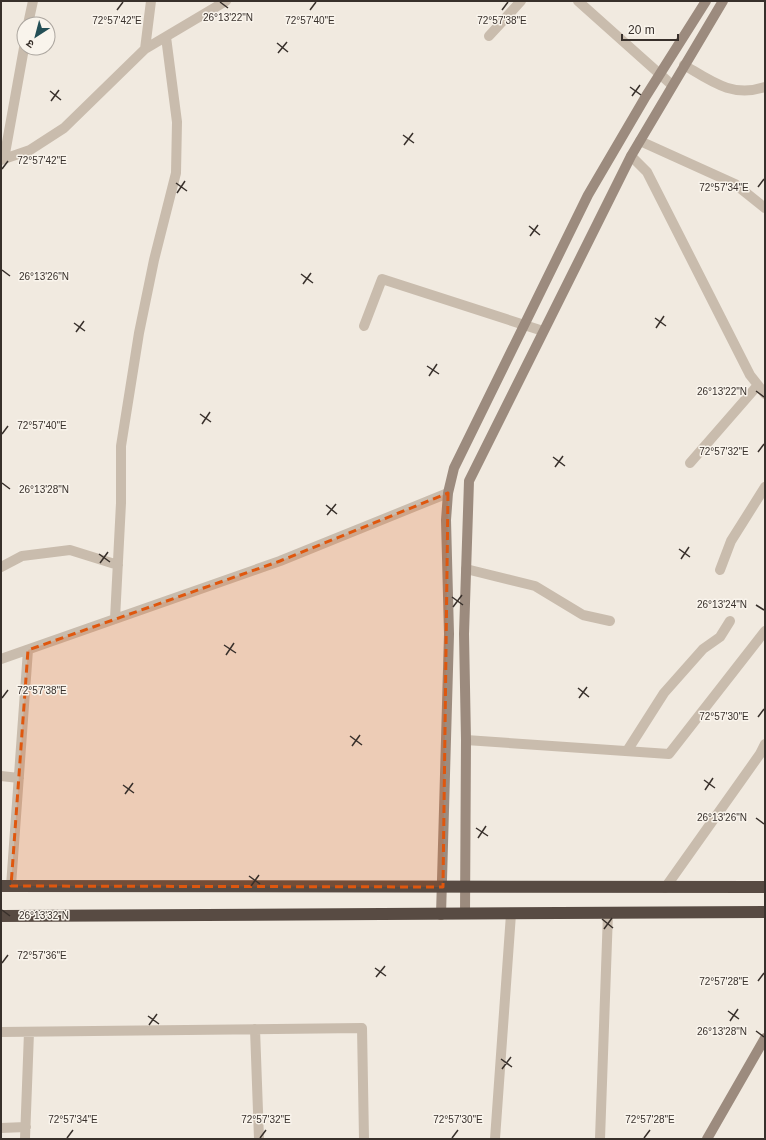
<svg xmlns="http://www.w3.org/2000/svg" width="766" height="1140" font-family="Helvetica,'Noto Sans Devanagari',sans-serif">
  <style>
    .lines { fill: none; stroke-linecap: round; stroke-linejoin: round }
    .street { stroke: #c9bcad; stroke-width: 10 }
    .secondary { stroke: #9c8b7e; stroke-width: 10 }
    .highway { stroke: #584b43; stroke-width: 12 }
    .marked { fill: #df570e; fill-opacity: 0.2; stroke: #df570e; stroke-width: 3; stroke-dasharray: 8 5; stroke-linejoin: round }
    .ticks { fill: none; stroke: #38302b; stroke-width: 1.5 }
    .ticks-label { font-size: 10px; text-anchor: middle; fill: #38302b; stroke: #f9f4ec; stroke-width: 3; stroke-linejoin: round; paint-order: stroke }
  </style>
  <rect width="100%" height="100%" fill="#f1eae0"/>
  <g class="lines">
    <path class="street" d="M578,1L672,85
      M28,24L33,1
      M489,36L521,1
      M145,49L151,1
      M684,65C711,81 732,98 765,87
      M640,141L735,184L765,208
      M631,156L647,172L750,375L765,394
      M4,159L24,48
      M1,160L30,150L64,128L145,49L226,1
      M364,326L382,279L543,331
      M690,463L758,385
      M1,567L22,556L70,550L118,565
      M466,569L535,586L583,615L610,621
      M720,570L731,541L765,487
      M115,619L121,503V446L139,333L154,260L176,173L177,122L166,37
      M1,659L280,561L448,493
      M466,740L669,754L765,631
      M627,751L664,693L703,649L720,637L730,621
      M1,776L19,778
      M11,886L28,650
      M665,888L760,754L765,744
      M255,1029L259,1139
      M1,1032L362,1028L364,1139
      M1,1128L26,1127
      M25,1139L29,1032
      M495,1139L511,914
      M600,1139L608,913"/>
    <path class="secondary" d="M465,914L466,740L464,634L469,481L631,156L723,1
      M441,915L449,634L446,520L448,493L454,468L588,195L646,96L706,1
      M707,1139L765,1038"/>
    <path class="highway" d="M1,886L765,887
      M1,916L765,912"/>
  </g>
  <path class="marked" d="M448,493L443,887L11,886L28,650L280,561Z"/>
  <path class="ticks" d="M220,2L228,8M117,10L123,2M310,10L316,2M502,10L508,2M277,43L288,52M278,53L287,42M630,87L641,95M50,91L61,100M632,96L640,85M51,101L59,90M403,135L414,143M404,145L413,133M2,169L8,161M176,183L187,191M758,187L764,179M177,193L185,181M529,226L540,235M530,236L538,225M2,270L10,276M301,274L313,283M303,284L311,273M655,318L666,326M74,323L85,331M656,328L664,316M76,332L84,321M427,366L439,374M429,376L437,364M756,391L764,397M200,414L211,422M202,424L210,412M2,434L8,426M758,452L764,444M553,457L565,466M555,467L563,456M2,483L10,489M326,505L337,514M327,515L336,504M679,549L690,557M99,554L110,562M681,559L689,547M100,563L108,552M452,597L463,605M756,605L764,610M453,607L462,595M224,645L236,653M226,655L234,643M578,688L589,697M2,698L8,690M579,698L587,687M758,717L764,709M350,736L362,745M352,746L360,735M704,780L715,788M123,785L134,793M705,790L713,778M125,794L133,783M756,818L764,824M476,828L488,836M478,838L486,826M249,876L260,884M251,886L259,875M2,910L10,916M602,919L613,928M604,929L612,918M2,963L8,955M375,968L386,976M376,977L385,966M758,981L764,973M728,1011L739,1019M148,1016L159,1024M730,1021L738,1009M149,1025L157,1014M756,1031L764,1037M501,1059L512,1067M502,1069L511,1057M67,1138L73,1130M260,1138L266,1130M452,1138L458,1130M644,1138L650,1130"/>
  <g class="ticks-label">
    <text x="228" y="21">26°13'22"N</text>
    <text x="117" y="24">72°57'42"E</text>
    <text x="310" y="24">72°57'40"E</text>
    <text x="502" y="24">72°57'38"E</text>
    <text x="42" y="164">72°57'42"E</text>
    <text x="724" y="191">72°57'34"E</text>
    <text x="44" y="280">26°13'26"N</text>
    <text x="722" y="395">26°13'22"N</text>
    <text x="42" y="429">72°57'40"E</text>
    <text x="724" y="455">72°57'32"E</text>
    <text x="44" y="493">26°13'28"N</text>
    <text x="722" y="608">26°13'24"N</text>
    <text x="42" y="694">72°57'38"E</text>
    <text x="724" y="720">72°57'30"E</text>
    <text x="722" y="821">26°13'26"N</text>
    <text x="44" y="919">26°13'32"N</text>
    <text x="42" y="959">72°57'36"E</text>
    <text x="724" y="985">72°57'28"E</text>
    <text x="722" y="1035">26°13'28"N</text>
    <text x="73" y="1123">72°57'34"E</text>
    <text x="266" y="1123">72°57'32"E</text>
    <text x="458" y="1123">72°57'30"E</text>
    <text x="650" y="1123">72°57'28"E</text>
  </g>
  <rect width="766" height="1140" fill="none" stroke="#38302b" stroke-width="4"/>
  <g transform="translate(36 36) rotate(216)"><circle r="19" fill="#f9f4ec" stroke="#aca69f"/>
  <path d="M0-3L7 15L0 10L-7 15Z" fill="#244f56"/>
  <text y="-6" font-size="11" font-weight="bold" text-anchor="middle" fill="#38302b">उ</text>
  </g>
  <path d="M622 34v6h56v-6" fill="none" stroke="#38302b" stroke-width="2"/>
  <text x="628" y="34" font-size="12" fill="#38302b" stroke="#f9f4ec" stroke-width="3" paint-order="stroke">20 m</text>
</svg>
